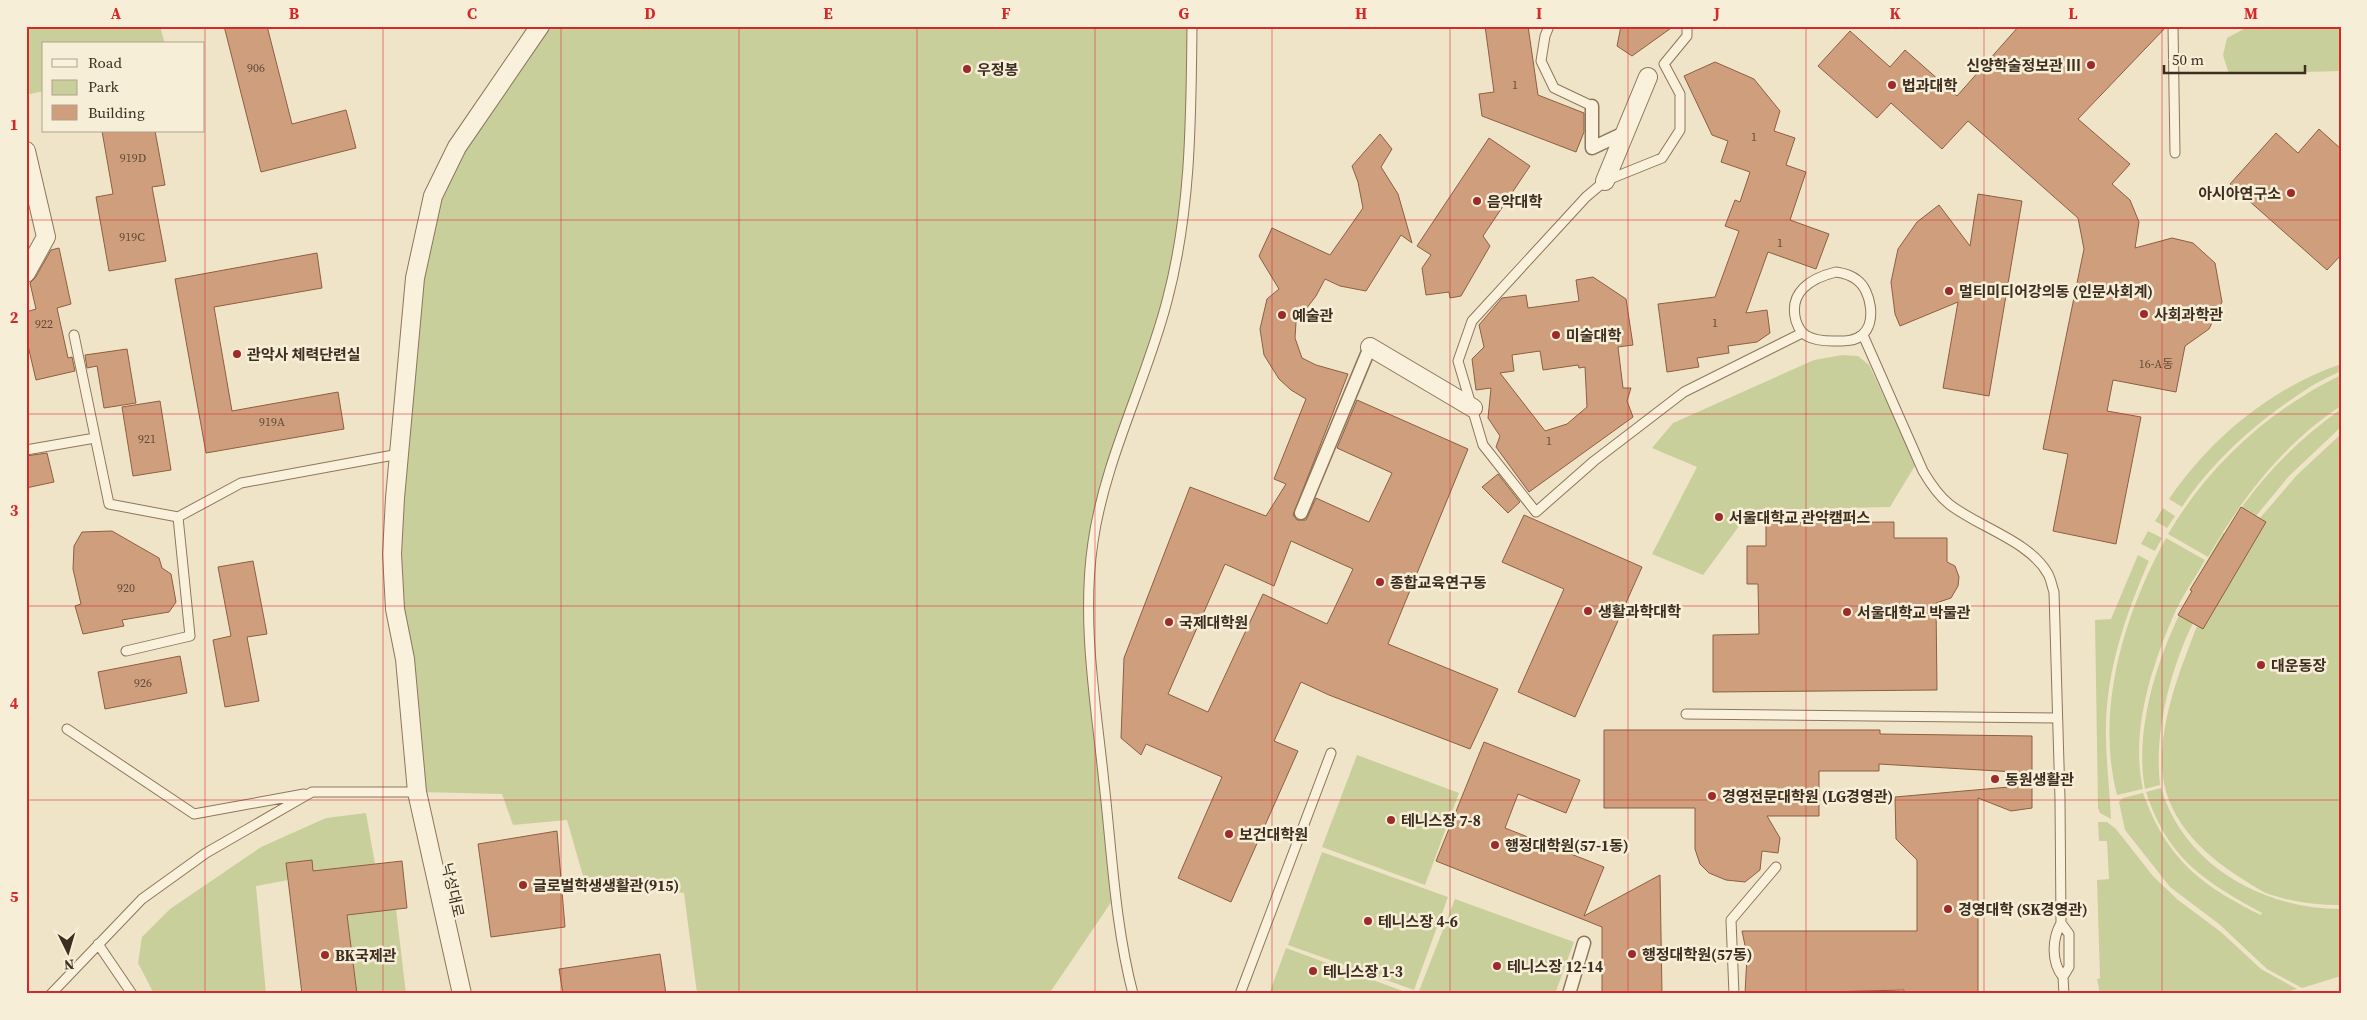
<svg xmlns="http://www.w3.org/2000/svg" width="2367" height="1020" font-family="'Source Serif 4','Noto Sans KR',serif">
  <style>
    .green { fill: #c9cf9b }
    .building { fill: #cf9f7d; stroke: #8d5f41; fill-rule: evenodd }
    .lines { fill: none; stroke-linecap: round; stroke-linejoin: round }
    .service-casing { stroke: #8d765c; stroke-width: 11 }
    .pedestrian-casing { stroke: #8d765c; stroke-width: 15 }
    .minor-casing { stroke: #8d765c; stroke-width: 20 }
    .service { stroke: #faf1dc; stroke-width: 9 }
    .pedestrian { stroke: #faf1dc; stroke-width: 12 }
    .minor { stroke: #faf1dc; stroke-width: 18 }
    .grid { fill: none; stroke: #d62828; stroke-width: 1; stroke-opacity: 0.55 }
    .poi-dot { fill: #9e2a2b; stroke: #f7eed8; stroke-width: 2 }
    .labels { text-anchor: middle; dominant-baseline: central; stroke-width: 5; stroke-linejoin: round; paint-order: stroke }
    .number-label { font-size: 12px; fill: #624a37 }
    .poi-label { font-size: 15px; font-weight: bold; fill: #3d2e20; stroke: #f7eed8; text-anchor: start }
    .street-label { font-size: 15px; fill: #3d2e20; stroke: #f7eed8 }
    .neatline { fill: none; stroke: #d62828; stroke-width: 2 }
    .grid-label { font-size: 16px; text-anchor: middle; font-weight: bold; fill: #d62828 }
  </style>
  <rect width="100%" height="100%" fill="#f0e4c8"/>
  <path class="green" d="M26,26H160L165,44H44V91L26,95Z
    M540,26H1192L1181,247L1103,492L1088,586L1116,895L1049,994H697L684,893L585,883L567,820L513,825L502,794L417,792L395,498L433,196Z
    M2249,26H2341V71L2229,74L2223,55L2227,38Z
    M1842,355L1858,356L1869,365L1916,464L1890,507L1751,510L1703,575L1652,554L1697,467L1652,448L1673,423L1814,360Z
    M2341,364V371C2329,377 2317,382 2307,389C2259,420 2214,459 2182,507L2169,499C2211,438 2271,388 2341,364Z
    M2341,375V406C2283,444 2242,498 2208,557L2168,534C2209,465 2269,410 2341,375Z
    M2341,409V427L2289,476L2256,516L2260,518L2297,475L2341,434V905C2315,905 2291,902 2266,893C2259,890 2249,883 2241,878C2201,853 2163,816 2162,765C2161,717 2180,670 2197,626L2193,623C2170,670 2154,733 2160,785L2145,789C2133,727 2161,644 2192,591L2190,590L2223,533H2225C2253,486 2294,442 2341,409Z
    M2163,508L2175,516L2167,528L2155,521Z
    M2148,531L2162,538L2155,551L2141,544Z
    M2166,538L2205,560C2196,577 2184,593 2176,610C2152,664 2130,731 2143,789L2117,795C2095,709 2124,614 2166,538Z
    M2138,555L2149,561C2125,616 2105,674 2106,735C2106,763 2110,791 2111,819L2100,813L2098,808L2095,620L2111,619Z
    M1357,755L1459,793L1425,885L1322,847Z
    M2161,788C2184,866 2264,909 2341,909V976L2302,988L2267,969L2219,924L2170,887L2125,830L2119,802L2123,798L2143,793C2167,859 2200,885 2261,915L2262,913C2204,881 2168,859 2146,792Z
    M366,813L375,864L256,886L266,994H154L138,963L142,937L170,909L261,847L326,818Z
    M2098,822H2107L2116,829L2153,876L2178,900L2221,932L2261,969L2297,989L2281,994H2100L2097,979L2100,978L2097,880L2109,879L2107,841H2099Z
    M1322,852L1448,897L1414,990L1288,945Z
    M1455,899L1574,942L1555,994H1426L1419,991Z
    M396,909L406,994H357L347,915Z
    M1286,948L1411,994H1269Z"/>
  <path class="building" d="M224,26H267L292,124L346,110L356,148L261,172Z
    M1485,26H1528L1538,95L1584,113V132L1576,152L1482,116L1479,94L1494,92Z
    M1621,26H1674L1632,56L1617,46Z
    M2019,26H2167L2078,119L2130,164L2112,184L2130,200L2139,222L2135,248L2172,238L2193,243L2215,263L2222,302L2209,329L2185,346L2176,392L2113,380L2107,411L2141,417L2116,544L2053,531L2068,454L2043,449L2084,249L2078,218L1968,121L1942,149L1891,103L1877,118L1818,66L1850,31L1890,67L1905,50L1957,96Z
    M1715,62L1754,79L1780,111L1774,131L1795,138L1786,165L1806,172L1790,220L1829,234L1816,269L1768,252L1746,313L1767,310L1770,333L1757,342L1728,346L1729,353L1697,358L1699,367L1667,372L1658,304L1715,297L1739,231L1725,226L1735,200L1740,202L1750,172L1721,162L1728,141L1712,135L1684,76Z
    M2319,129L2341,149V255L2327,270L2230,184L2276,133L2298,153Z
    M102,131H155L165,185L152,187L166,261L109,271L96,197L113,194Z
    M1380,134L1392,149L1381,167L1398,194L1412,243L1401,235L1366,291L1340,286L1325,279L1316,296L1296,322L1295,338L1302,358L1316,365L1348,374L1293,515L1297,520H1306L1316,498L1369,522L1392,473L1337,448L1357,400L1468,449L1388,644L1498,689L1470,749L1329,695L1301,682L1274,741L1298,751L1231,902L1178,878L1222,777L1146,744L1141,755L1121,738L1124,658L1190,487L1266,516L1286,484L1274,479L1306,399L1291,390L1279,379L1264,355L1260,329L1267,299L1279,289L1259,256L1272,228L1330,255L1363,208L1358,182L1352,166ZM1291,541L1353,569L1327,624L1263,594L1208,712L1168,694L1225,564L1274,586Z
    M1489,138L1530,166L1483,236L1490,246L1461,296L1450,298L1449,292L1426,295L1422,268L1431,255L1417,246Z
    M1978,194L2022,201L1989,396L1943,388L1958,302L1900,326L1895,314L1891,282L1898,249L1917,222L1939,205L1970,246Z
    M59,248L71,304L57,308L68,358L72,357L75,371L36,380L26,337V312L36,309L30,283L35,278L51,250Z
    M317,253L322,288L214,307L232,411L338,392L344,429L206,453L175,279Z
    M1593,277L1626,299L1633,345L1618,347L1623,388H1631L1627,401L1633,417L1529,492L1496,447L1500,436L1488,418L1491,388L1476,390L1472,359L1484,347L1479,325L1502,298L1526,295L1528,308L1579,301L1576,280ZM1540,351L1543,370L1578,365L1579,368L1585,367L1587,407L1567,424L1545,431L1500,373L1514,371L1512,355Z
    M127,349L136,403L104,408L97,366L87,368L85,355Z
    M160,401L171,470L133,476L122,407Z
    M47,453L54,482L26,488V456Z
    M1498,474L1520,502L1508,513L1482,487Z
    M2241,507L2266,522L2203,629L2178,615L2192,591L2190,590Z
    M1524,515L1642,567L1575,717L1518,692L1564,589L1502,562Z
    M1894,522V538H1947V562L1955,566L1959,577L1958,586L1951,598L1936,603L1937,690L1713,692V635L1759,634L1758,584H1747V546H1766V523Z
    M112,531L159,558L162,568L171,574L176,602L169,612L122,620L124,626L83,634L75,606L81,604L73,569L74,546L82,532Z
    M253,561L267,634L247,637L259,701L225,707L213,640L231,636L218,567Z
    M180,656L187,693L105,709L98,672Z
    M1604,730H1880V734L2032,736V773L1879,764V771H1819V816H1767L1780,838L1778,853L1762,851L1760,870L1745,882L1726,880L1709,873L1700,864L1695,849V808H1604Z
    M1484,742L1580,780L1566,813L1518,794L1505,828L1604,867L1584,916L1660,875L1662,994H1602V927L1436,861Z
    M2032,785V808L2011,811L1978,798V994H1904V990L1745,994L1747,955L1742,931H1917V860L1896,839L1895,797Z
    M557,831L565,927L491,937L478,844Z
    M312,860L313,871L402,861L407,908L347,915L357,994H302L286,863Z
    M660,954L666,994H563L559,969Z"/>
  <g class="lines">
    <defs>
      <path id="service" d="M1549,26L1545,36L1541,61L1554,88L1592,106
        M1687,26V36L1664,64L1680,94V130L1662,158L1605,181L1586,197L1472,321L1458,361L1483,445L1536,512L1594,461L1684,392L1802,333
        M2173,26L2175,153
        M1836,272C1843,273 1851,275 1857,280C1871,290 1877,323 1862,335C1854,342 1842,341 1833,341C1824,341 1814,340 1807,336C1801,333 1798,327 1796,321C1788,292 1811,278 1836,272Z
        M74,335L109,504L178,517
        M1863,335L1923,471C1930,483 1938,495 1949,504C1978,527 2030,541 2048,574C2051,579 2052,587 2054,592L2060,799L2061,923C2052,939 2051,962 2063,977
        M26,450L95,438
        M126,651L190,636L178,517L241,483L399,454
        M1686,714L2057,718
        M67,729L194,814L304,794
        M2061,923L2069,934V967L2063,977L2064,994
        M98,944L132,994
        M51,994L142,899L206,853L312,792H417
        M1133,994C1115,925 1112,853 1104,783C1096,704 1081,622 1093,542C1105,459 1146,382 1167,301C1191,211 1191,119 1192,26
        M1240,994L1331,753
        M1734,994L1731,920L1776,867"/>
      <path id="pedestrian" d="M1592,106V148L1624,133
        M1301,513L1370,347
        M1569,994L1584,943"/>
      <path id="minor" d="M26,151L46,237L26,273
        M1605,181L1648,77
        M1370,347L1473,408
        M462,994L417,792L405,659L395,609L392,554L395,498L415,278L433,196L457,147L540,26"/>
    </defs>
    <use href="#service" class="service-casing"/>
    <use href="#pedestrian" class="pedestrian-casing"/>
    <use href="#minor" class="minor-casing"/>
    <use href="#service" class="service"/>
    <use href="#pedestrian" class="pedestrian"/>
    <use href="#minor" class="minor"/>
  </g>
  <path class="grid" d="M205,26V994M383,26V994M561,26V994M739,26V994M917,26V994M1095,26V994M1272,26V994M1450,26V994M1628,26V994M1806,26V994M1984,26V994M2162,26V994M26,220H2341M26,414H2341M26,606H2341M26,800H2341"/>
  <g class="poi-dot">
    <circle cx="2091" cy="65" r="5"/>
    <circle cx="967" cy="69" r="5"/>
    <circle cx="1892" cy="85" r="5"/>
    <circle cx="2291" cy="193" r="5"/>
    <circle cx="1477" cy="201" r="5"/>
    <circle cx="1949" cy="291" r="5"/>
    <circle cx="2144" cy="314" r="5"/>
    <circle cx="1282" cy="315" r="5"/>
    <circle cx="1556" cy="335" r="5"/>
    <circle cx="237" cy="354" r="5"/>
    <circle cx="1719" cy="517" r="5"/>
    <circle cx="1380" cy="582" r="5"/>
    <circle cx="1588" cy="611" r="5"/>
    <circle cx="1847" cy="612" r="5"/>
    <circle cx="1169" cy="622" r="5"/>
    <circle cx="2261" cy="665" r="5"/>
    <circle cx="1995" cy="779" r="5"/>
    <circle cx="1712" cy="796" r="5"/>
    <circle cx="1391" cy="820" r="5"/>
    <circle cx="1229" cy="834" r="5"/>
    <circle cx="1495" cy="845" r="5"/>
    <circle cx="523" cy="885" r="5"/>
    <circle cx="1948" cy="909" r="5"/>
    <circle cx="1368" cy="921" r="5"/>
    <circle cx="1632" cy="954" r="5"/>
    <circle cx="325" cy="955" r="5"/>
    <circle cx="1497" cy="966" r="5"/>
    <circle cx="1313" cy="971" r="5"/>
  </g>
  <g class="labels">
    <g class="number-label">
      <text x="256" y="68">906</text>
      <text x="1515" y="85">1</text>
      <text x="1754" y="137">1</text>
      <text x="133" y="158">919D</text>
      <text x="132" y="237">919C</text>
      <text x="1780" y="243">1</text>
      <text x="1715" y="323">1</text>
      <text x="44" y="324">922</text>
      <text x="2156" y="364">16-A동</text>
      <text x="272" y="422">919A</text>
      <text x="147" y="439">921</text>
      <text x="1549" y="441">1</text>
      <text x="126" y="588">920</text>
      <text x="143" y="683">926</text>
    </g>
    <g class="poi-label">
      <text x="2081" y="65" text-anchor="end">신양학술정보관 Ⅲ</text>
      <text x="977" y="69">우정봉</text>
      <text x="1902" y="85">법과대학</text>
      <text x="2281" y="193" text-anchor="end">아시아연구소</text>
      <text x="1487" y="201">음악대학</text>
      <text x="1959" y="291">멀티미디어강의동 (인문사회계)</text>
      <text x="2154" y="314">사회과학관</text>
      <text x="1292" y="315">예술관</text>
      <text x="1566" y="335">미술대학</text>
      <text x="247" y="354">관악사 체력단련실</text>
      <text x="1729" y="517">서울대학교 관악캠퍼스</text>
      <text x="1390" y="582">종합교육연구동</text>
      <text x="1598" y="611">생활과학대학</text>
      <text x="1857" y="612">서울대학교 박물관</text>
      <text x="1179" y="622">국제대학원</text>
      <text x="2271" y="665">대운동장</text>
      <text x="2005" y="779">동원생활관</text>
      <text x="1722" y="796">경영전문대학원 (LG경영관)</text>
      <text x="1401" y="820">테니스장 7-8</text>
      <text x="1239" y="834">보건대학원</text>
      <text x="1505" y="845">행정대학원(57-1동)</text>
      <text x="533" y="885">글로벌학생생활관(915)</text>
      <text x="1958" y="909">경영대학 (SK경영관)</text>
      <text x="1378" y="921">테니스장 4-6</text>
      <text x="1642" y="954">행정대학원(57동)</text>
      <text x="335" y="955">BK국제관</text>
      <text x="1507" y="966">테니스장 12-14</text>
      <text x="1323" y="971">테니스장 1-3</text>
    </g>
    <g class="street-label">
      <text transform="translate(453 890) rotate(77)">낙성대로</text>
    </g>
  </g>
  <rect width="2367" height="1020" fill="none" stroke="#f7eed8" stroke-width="55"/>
  <rect x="42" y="42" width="162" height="90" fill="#f7eed8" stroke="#ada18e"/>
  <rect x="52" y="59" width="25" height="8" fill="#faf1dc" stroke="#ada18e"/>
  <text x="88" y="68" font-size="15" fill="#3d2e20">Road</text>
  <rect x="52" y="80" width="25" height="15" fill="#c9cf9b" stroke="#ada18e"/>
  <text x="88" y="92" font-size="15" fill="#3d2e20">Park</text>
  <rect x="52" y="105" width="25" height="15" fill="#cf9f7d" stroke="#ada18e"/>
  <text x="88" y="118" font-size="15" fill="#3d2e20">Building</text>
  <g transform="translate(68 952) rotate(175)" stroke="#f7eed8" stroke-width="4" paint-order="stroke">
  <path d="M0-4L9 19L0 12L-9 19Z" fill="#3d2e20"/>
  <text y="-8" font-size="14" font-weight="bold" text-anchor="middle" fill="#3d2e20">N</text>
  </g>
  <path d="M2164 65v8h141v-8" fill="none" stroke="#3d2e20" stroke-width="2.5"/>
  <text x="2172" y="65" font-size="15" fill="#3d2e20" stroke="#f7eed8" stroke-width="4" paint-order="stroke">50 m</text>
  <rect x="28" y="28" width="2312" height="964" class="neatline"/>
  <g class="grid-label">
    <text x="116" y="19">A</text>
    <text x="294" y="19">B</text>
    <text x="472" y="19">C</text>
    <text x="650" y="19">D</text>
    <text x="828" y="19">E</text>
    <text x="1006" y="19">F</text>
    <text x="1184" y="19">G</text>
    <text x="1361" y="19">H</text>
    <text x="1539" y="19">I</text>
    <text x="1717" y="19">J</text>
    <text x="1895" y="19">K</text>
    <text x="2073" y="19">L</text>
    <text x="2251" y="19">M</text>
    <text x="14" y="130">1</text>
    <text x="14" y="323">2</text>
    <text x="14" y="516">3</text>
    <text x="14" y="709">4</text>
    <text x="14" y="902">5</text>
  </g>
</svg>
